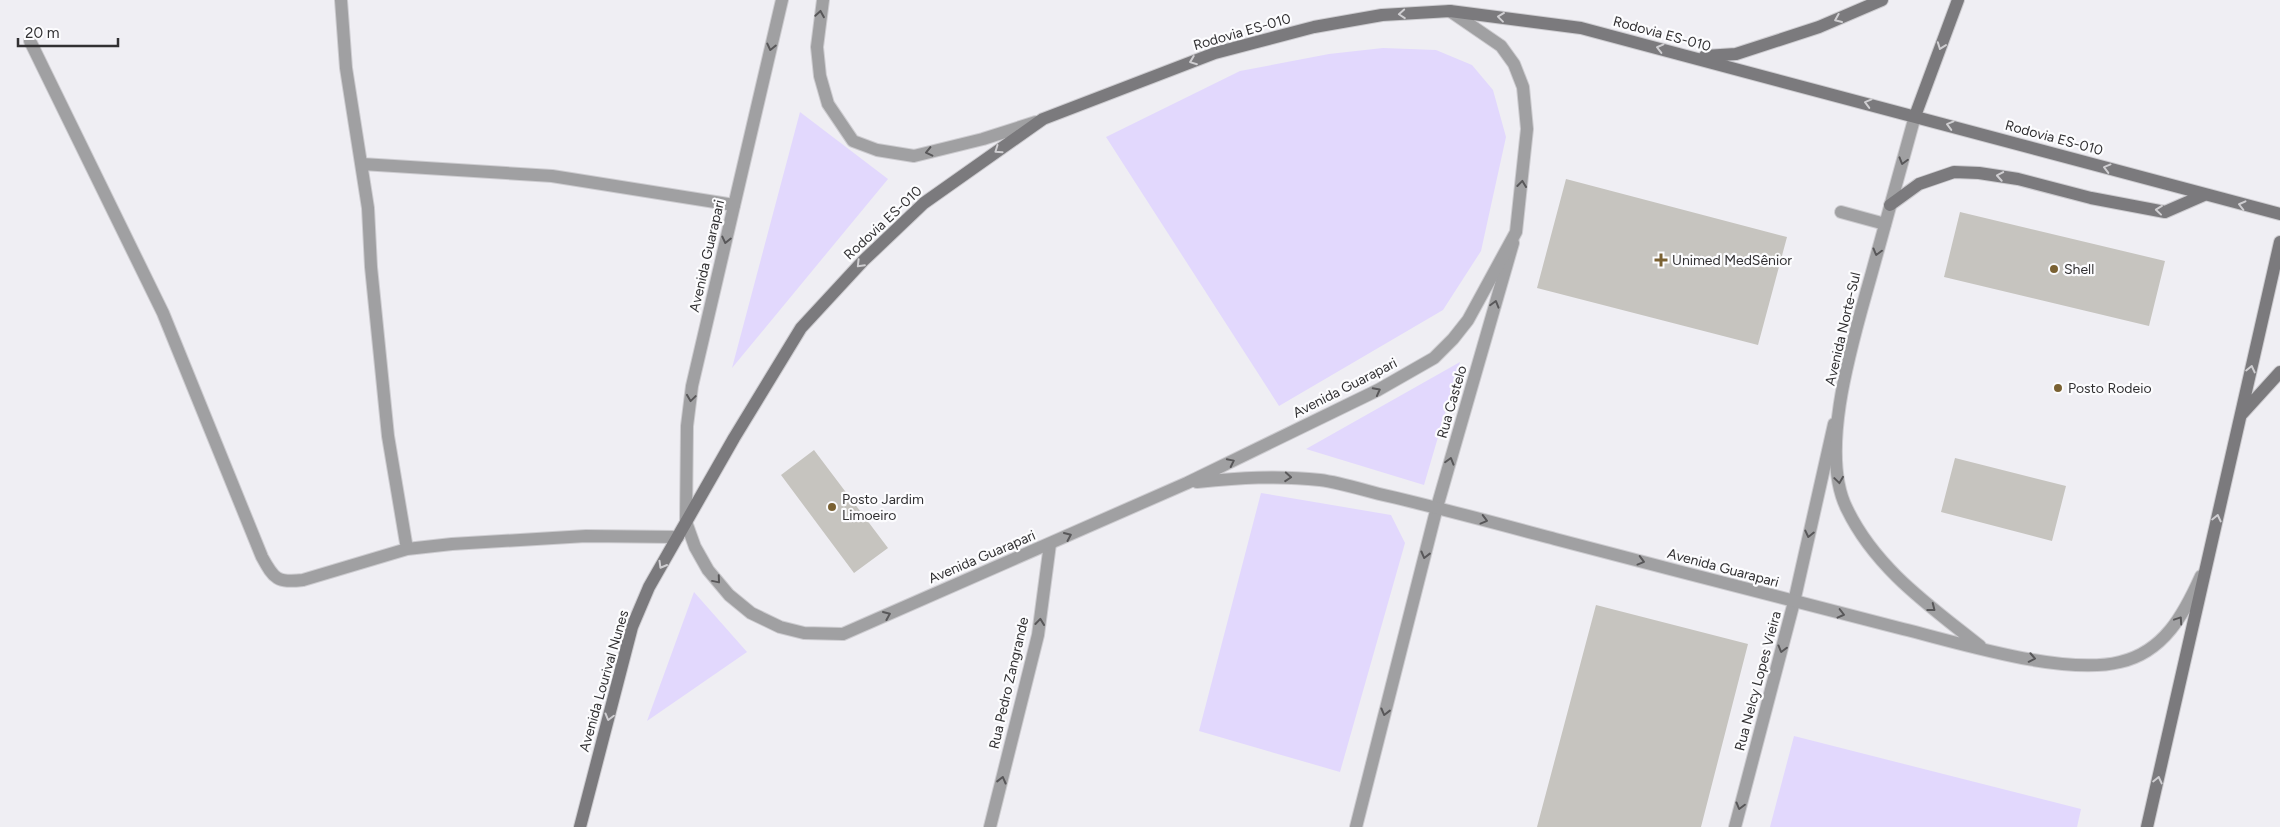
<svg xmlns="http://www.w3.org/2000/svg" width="2280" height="827" font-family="Figtree,sans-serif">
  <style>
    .green { fill: #e2d8fd }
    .building { fill: #c6c4bf }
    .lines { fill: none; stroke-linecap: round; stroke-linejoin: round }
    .service-casing { stroke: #cdccd0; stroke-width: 14 }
    .minor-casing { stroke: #cdccd0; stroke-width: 14 }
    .tertiary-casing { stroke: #cdccd0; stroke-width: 14 }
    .secondary-casing { stroke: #cdccd0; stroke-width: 14 }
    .service { stroke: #a0a0a2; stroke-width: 12 }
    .minor { stroke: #a0a0a2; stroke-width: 12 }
    .tertiary { stroke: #a0a0a2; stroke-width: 12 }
    .secondary { stroke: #7b7a7d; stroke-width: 12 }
    .oneway { stroke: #585759 }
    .oneway2 { stroke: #cfced1 }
    .poi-dot { fill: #7a6132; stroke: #fcfcfe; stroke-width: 2 }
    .labels { text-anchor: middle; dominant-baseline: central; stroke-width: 4.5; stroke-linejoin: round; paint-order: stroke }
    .street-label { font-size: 14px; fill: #313032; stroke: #fcfcfe }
    .poi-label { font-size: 14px; fill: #313032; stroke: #fcfcfe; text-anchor: start }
  </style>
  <rect width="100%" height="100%" fill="#efeef3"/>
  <path class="green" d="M1383,48L1436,50L1472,65L1493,90L1506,137L1481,251L1443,310L1279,406L1106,137L1240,71L1329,54Z
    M800,112L888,179L732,368Z
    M1460,362L1424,485L1306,449Z
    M1261,493L1391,515L1405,543L1340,772L1199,731Z
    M694,592L747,652L647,721Z
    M1794,736L2081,809L2077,827H1770Z"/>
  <path class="building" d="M1566,179L1787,237L1758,345L1537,288Z
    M1960,212L2165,261L2149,326L1944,277Z
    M814,450L888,548L854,573L781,475Z
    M1955,458L2066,486L2052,541L1941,512Z
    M1596,605L1748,644L1701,827H1537Z"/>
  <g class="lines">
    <defs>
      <path id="service" d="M1841,212L1885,224"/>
      <path id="minor" d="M341,0L346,68L368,208L371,267L388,436L407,549
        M30,41L163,313L262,557C274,579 277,583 303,580L407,549L452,544L586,536L678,537
        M362,164L552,176L734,205
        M990,827L1038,635L1050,544
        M1356,827L1437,507L1513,243
        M1735,827L1794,602L1834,424"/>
      <path id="tertiary" d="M782,0L692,386L687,426L686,522L695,547L708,570L729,595L751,613L780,627L804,633L843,634L1187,483L1378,390L1434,358L1453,339L1468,320L1516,232L1527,129L1523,87L1514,64L1501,46L1450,11
        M823,0L817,47L820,76L828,104L853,141L877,150L914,156L983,139L1036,122
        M1915,116C1901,168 1886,220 1872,272C1855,334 1817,450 1847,509C1876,569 1930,606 1980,646
        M1197,482C1238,478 1278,475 1320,480C1343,483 1366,491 1388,496C1444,509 1499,524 1555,539C1671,569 1787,600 1903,629C1960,643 2064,676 2120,662C2164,652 2184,614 2201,576"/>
      <path id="secondary" d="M1705,56L1736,54L1819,27L1882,0
        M1915,116L1958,0
        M1890,205L1919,184L1954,172L1979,173L2018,179L2091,198L2165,212L2204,195
        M2241,415L2280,372
        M580,827L632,627L649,587L734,438L801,328L863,261L924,203L1043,119L1215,53L1314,27L1382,15L1450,11L1581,28L2280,214
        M2147,827L2280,242"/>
    </defs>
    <use href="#service" class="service-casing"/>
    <use href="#minor" class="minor-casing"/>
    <use href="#tertiary" class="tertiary-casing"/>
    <use href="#secondary" class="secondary-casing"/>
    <use href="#service" class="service"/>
    <use href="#minor" class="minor"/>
    <use href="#tertiary" class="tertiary"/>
    <use href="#secondary" class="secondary"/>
  </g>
  <defs><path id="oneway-chevron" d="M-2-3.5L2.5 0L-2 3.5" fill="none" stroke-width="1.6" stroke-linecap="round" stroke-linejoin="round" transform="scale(1.25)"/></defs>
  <g class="oneway">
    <use href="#oneway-chevron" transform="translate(820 14) rotate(-81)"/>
    <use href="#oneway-chevron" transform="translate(771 47) rotate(103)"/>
    <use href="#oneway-chevron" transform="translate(929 152) rotate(167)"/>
    <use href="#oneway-chevron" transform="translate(1903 161) rotate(106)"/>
    <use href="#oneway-chevron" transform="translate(1522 184) rotate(-83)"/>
    <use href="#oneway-chevron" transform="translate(726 240) rotate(103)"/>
    <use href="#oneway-chevron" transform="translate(1877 252) rotate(105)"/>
    <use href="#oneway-chevron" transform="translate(1495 304) rotate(-74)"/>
    <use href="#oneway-chevron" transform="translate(1377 391) rotate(-28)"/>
    <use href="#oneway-chevron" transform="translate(691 398) rotate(98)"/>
    <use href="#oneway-chevron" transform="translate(1450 461) rotate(-74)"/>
    <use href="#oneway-chevron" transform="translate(1231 462) rotate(-26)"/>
    <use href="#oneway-chevron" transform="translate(1288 477) rotate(4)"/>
    <use href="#oneway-chevron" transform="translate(1839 480) rotate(82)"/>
    <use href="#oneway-chevron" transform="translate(1484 520) rotate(15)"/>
    <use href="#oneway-chevron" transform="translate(1809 534) rotate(103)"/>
    <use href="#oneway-chevron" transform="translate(1068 536) rotate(-24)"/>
    <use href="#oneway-chevron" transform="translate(1425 555) rotate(104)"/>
    <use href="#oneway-chevron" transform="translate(1641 561) rotate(15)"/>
    <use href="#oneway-chevron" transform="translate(717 580) rotate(50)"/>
    <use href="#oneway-chevron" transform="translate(1932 608) rotate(38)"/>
    <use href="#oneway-chevron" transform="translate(1841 614) rotate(14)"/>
    <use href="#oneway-chevron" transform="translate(887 615) rotate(-23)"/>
    <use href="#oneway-chevron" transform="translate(2179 620) rotate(-56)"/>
    <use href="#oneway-chevron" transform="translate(1040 622) rotate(-84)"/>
    <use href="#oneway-chevron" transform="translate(1782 649) rotate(105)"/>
    <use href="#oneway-chevron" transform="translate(2032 658) rotate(11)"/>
    <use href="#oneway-chevron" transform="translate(1385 712) rotate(104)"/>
    <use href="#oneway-chevron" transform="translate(1002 780) rotate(-76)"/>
    <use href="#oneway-chevron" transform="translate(1740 806) rotate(105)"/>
  </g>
  <g class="oneway2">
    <use href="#oneway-chevron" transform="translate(1402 14) rotate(176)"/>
    <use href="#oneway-chevron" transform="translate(1501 17) rotate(-173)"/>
    <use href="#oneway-chevron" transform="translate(1838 19) rotate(157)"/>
    <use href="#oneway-chevron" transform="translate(1941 46) rotate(110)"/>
    <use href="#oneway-chevron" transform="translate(1660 48) rotate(-166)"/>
    <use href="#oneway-chevron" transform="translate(1193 61) rotate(159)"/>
    <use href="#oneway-chevron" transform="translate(1868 103) rotate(-165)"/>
    <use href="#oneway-chevron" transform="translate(1950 125) rotate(-165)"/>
    <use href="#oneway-chevron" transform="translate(998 150) rotate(145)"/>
    <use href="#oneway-chevron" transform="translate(2107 168) rotate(-165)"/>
    <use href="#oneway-chevron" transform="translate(2000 176) rotate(-170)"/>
    <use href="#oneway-chevron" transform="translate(2242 205) rotate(-166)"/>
    <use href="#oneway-chevron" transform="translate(2159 210) rotate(-174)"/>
    <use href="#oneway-chevron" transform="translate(860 264) rotate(134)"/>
    <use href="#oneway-chevron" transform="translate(2251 369) rotate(-77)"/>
    <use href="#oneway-chevron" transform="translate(2217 518) rotate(-77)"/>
    <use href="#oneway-chevron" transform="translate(662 565) rotate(120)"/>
    <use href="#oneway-chevron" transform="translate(609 717) rotate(105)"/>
    <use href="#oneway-chevron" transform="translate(2158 780) rotate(-77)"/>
  </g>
  <g class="poi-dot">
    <path d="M1658.5 252.5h5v5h5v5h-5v5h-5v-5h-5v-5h5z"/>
    <circle cx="2054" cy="269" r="5"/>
    <circle cx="2058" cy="388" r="5"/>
    <circle cx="832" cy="507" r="5"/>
  </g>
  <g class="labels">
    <g class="street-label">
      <text transform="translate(1242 32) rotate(-16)">Rodovia ES-010</text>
      <text transform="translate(1662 34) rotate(15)">Rodovia ES-010</text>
      <text transform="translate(2054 138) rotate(15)">Rodovia ES-010</text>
      <text transform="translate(883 223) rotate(-43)">Rodovia ES-010</text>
      <text transform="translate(707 256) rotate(-77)">Avenida Guarapari</text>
      <text transform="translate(1843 329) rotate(-77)">Avenida Norte-Sul</text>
      <text transform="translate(1345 388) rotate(-27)">Avenida Guarapari</text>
      <text transform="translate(1452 402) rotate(-74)">Rua Castelo</text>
      <text transform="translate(982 557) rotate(-23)">Avenida Guarapari</text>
      <text transform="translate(1723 568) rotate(15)">Avenida Guarapari</text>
      <text transform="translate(604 681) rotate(-74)">Avenida Lourival Nunes</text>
      <text transform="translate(1758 681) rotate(-75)">Rua Nelcy Lopes Vieira</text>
      <text transform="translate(1009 683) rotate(-77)">Rua Pedro Zangrande</text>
    </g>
    <g class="poi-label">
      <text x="1672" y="260">Unimed MedSênior</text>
      <text x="2064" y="269">Shell</text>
      <text x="2068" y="388">Posto Rodeio</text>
      <text x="842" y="499">Posto Jardim<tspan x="842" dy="16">Limoeiro</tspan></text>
    </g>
  </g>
  <path d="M18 38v8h100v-8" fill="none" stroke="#313032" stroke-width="2.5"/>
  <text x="25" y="38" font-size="15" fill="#313032" stroke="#fcfcfe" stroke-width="4" paint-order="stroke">20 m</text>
</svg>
